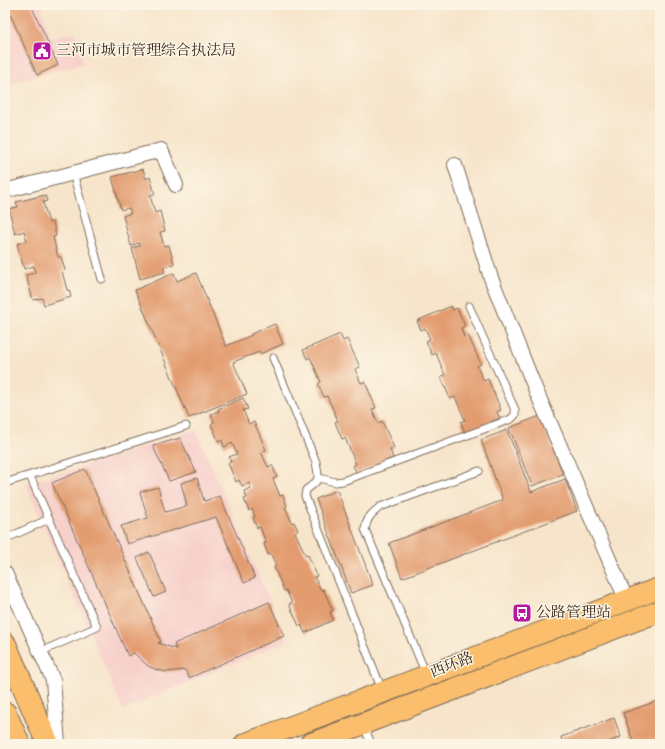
<svg xmlns="http://www.w3.org/2000/svg" width="665" height="749" font-family="Vollkorn,'Noto Serif SC',serif">
  <style>
    .built { fill: #f7d0cb }
    .building { fill: #e39c70 }
    .lines { fill: none; stroke-linecap: round; stroke-linejoin: round }
    .service-casing { stroke: #7d6b5b; stroke-width: 9 }
    .minor-casing { stroke: #7d6b5b; stroke-width: 16 }
    .primary-casing { stroke: #7d6b5b; stroke-width: 23 }
    .trunk-casing { stroke: #7d6b5b; stroke-width: 24 }
    .service { stroke: #fff; stroke-width: 7 }
    .minor { stroke: #fff; stroke-width: 14 }
    .primary { stroke: #fabe6d; stroke-width: 21 }
    .trunk { stroke: #fabe6d; stroke-width: 22 }
    .labels { text-anchor: middle; dominant-baseline: central; stroke-width: 3; stroke-linejoin: round; paint-order: stroke }
    .poi-label { font-size: 15px; fill: #3b2a1e; stroke: #fcf5e5; text-anchor: start }
    .street-label { font-size: 15px; fill: #3b2a1e; stroke: #fcf5e5 }
  </style>
  <rect width="100%" height="100%" fill="#fcf5e5"/>
  <filter id="ink" filterUnits="userSpaceOnUse"><feTurbulence type="fractalNoise" baseFrequency=".025" numOctaves="2"/><feDisplacementMap in="SourceGraphic" scale="8" xChannelSelector="R" yChannelSelector="G"/><feConvolveMatrix kernelMatrix="1 2 1 2 8 2 1 2 1" color-interpolation-filters="sRGB"/></filter>
  <filter id="wash" filterUnits="userSpaceOnUse"><feTurbulence type="fractalNoise" baseFrequency=".012" numOctaves="4" result="noise"/><feDisplacementMap in="SourceGraphic" scale="16" xChannelSelector="R" yChannelSelector="G"/><feGaussianBlur stdDeviation="0.9" result="paint"/><feColorMatrix in="noise" values="0 0 0 0 0 0 0 0 0 0 0 0 0 0 0 0 0 1.4 0 .05"/><feComposite in="paint" operator="in"/></filter>
  <g filter="url(#wash)">
    <rect width="100%" height="100%" fill="#f7e5cb"/>
    <path class="built" d="M5,5H41L50,38L75,32L83,64L5,84Z
      M196,430L287,641L123,710L26,484Z"/>
    <g id="blocks">
      <path class="building" d="M6,5H31L58,65L37,75Z
        M143,169L146,179L150,177L155,194L150,195L155,213L160,211L165,231L160,232L164,246L169,245L174,264L163,267L165,272L140,279L132,248L140,246L139,243L131,246L123,216L131,213L129,208L121,210L112,177Z
        M45,195L47,201L43,202L49,223L53,222L56,236L53,237L58,257H61L65,270L62,271L67,290H69L71,297L44,305L42,298L33,300L26,275L35,273L34,266L24,269L17,244L27,241L24,231L15,234L9,209L18,207L16,202Z
        M174,273L177,281L196,273L226,346L252,335L251,334L275,324L283,344L260,354L259,352L233,362L247,394L189,418L135,290Z
        M451,306L453,310L457,308L465,326L461,328L464,337L468,335L481,364L477,366L484,381L488,379L501,410L497,412L500,418L465,433L461,422L465,420L455,397L450,399L441,377L445,375L436,353L432,355L426,341L430,339L425,328L421,330L417,321Z
        M340,334L343,341L347,339L360,367L355,369L361,383L365,382L376,408L372,409L378,423L382,421L394,448L390,449L393,458L357,473L353,466L356,464L345,438L342,439L335,422L338,421L327,396L324,397L318,384L321,382L310,357L307,359L303,350Z
        M243,398L248,409L243,410L249,424L254,422L266,450L261,452L268,467L272,465L277,477L273,479L280,496L283,495L287,506L285,507L292,523L294,522L298,530L295,532L306,556L308,555L317,576L314,577L321,590L323,589L333,611L330,612L333,620L305,633L301,625L299,626L289,604L292,603L286,590L284,591L274,567L276,566L271,554L268,555L264,544L266,543L260,527L257,528L253,518L255,517L252,509L249,511L244,499L247,498L244,491L251,488L249,483L242,486L239,480L236,482L228,463L231,462L229,457L237,454L232,443L224,447L222,440L219,442L211,424L214,422L211,414L219,411L218,409Z
        M540,416L563,474L532,486L509,428Z
        M507,430L531,492L565,479L577,511L402,578L389,543L503,500L481,440Z
        M180,438L196,472L169,481L153,446Z
        M85,469L161,642L158,643L176,649L174,644L269,602L284,636L189,678L185,670L166,672L157,670L148,666L134,653L128,656L52,483Z
        M197,478L204,501L220,496L255,578L244,583L216,517L127,544L121,526L148,518L140,492L158,487L165,512L187,506L181,483Z
        M337,490L373,585L351,593L316,499Z
        M149,552L166,592L154,597L137,558Z
        M660,700V744H634L623,713Z
        M614,718L621,737L603,744H563L561,737Z"/>
    </g>
  </g>
  <g filter="url(#ink)">
    <use href="#blocks" fill-opacity="0" stroke="#7d6b5b" stroke-width="1"/>
    <g class="lines">
      <defs>
        <path id="service" d="M73,173L102,279
          M273,358L316,462C319,480 321,479 306,490L305,496L382,690
          M30,476L97,627L40,652
          M319,478L335,482L343,481L511,419L515,415V410L469,306
          M5,483L186,426
          M5,539L49,519
          M426,674L365,529C367,518 371,514 380,507L479,471
          M364,726L371,744"/>
        <path id="minor" d="M455,165L491,278L537,393L627,601
          M5,191L161,150L176,185
          M5,573L53,680L58,744"/>
        <path id="primary" d="M245,744L660,588
          M310,744L660,611"/>
        <path id="trunk" d="M5,644L48,744
          M5,713L19,744"/>
      </defs>
      <use href="#service" class="service-casing"/>
      <use href="#minor" class="minor-casing"/>
      <use href="#primary" class="primary-casing"/>
      <use href="#trunk" class="trunk-casing"/>
      <use href="#service" class="service"/>
      <use href="#minor" class="minor"/>
      <use href="#primary" class="primary"/>
      <use href="#trunk" class="trunk"/>
    </g>
  </g>
  <defs>
    <symbol id="civic-square" viewBox="-11 -11 22 22"><rect x="-9" y="-9" width="18" height="18" rx="4" fill="#b5179e" stroke="#fcf5e5"/><path d="M-.6-6.5H3V-4.5H.6V-3L4-1V1h2V6H-6V1h2V-1L-.6-3ZM-1.2 2.5V6h2.4V2.5Z" fill="#fff"/></symbol>
    <symbol id="bus-square" viewBox="-11 -11 22 22"><rect x="-9" y="-9" width="18" height="18" rx="4" fill="#b5179e" stroke="#fcf5e5"/><path d="M-5-6H5V4H4V6H2V4H-2V6H-4V4H-5ZM-3.5-4V0h7V-4ZM-3.5 1.2v1.5H-2V1.2ZM2 1.2v1.5H3.5V1.2Z" fill="#fff"/></symbol>
  </defs>
  <g fill-rule="evenodd">
    <use href="#civic-square" x="31" y="40" width="22" height="22"/>
    <use href="#bus-square" x="511" y="602" width="22" height="22"/>
  </g>
  <g class="labels">
    <g class="poi-label">
      <text x="56" y="51">三河市城市管理综合执法局</text>
      <text x="536" y="613">公路管理站</text>
    </g>
    <g class="street-label">
      <text transform="translate(452 666) rotate(-21)">西环路</text>
    </g>
  </g>
  <rect width="665" height="749" fill="none" stroke="#fcf5e5" stroke-width="20"/>
</svg>
